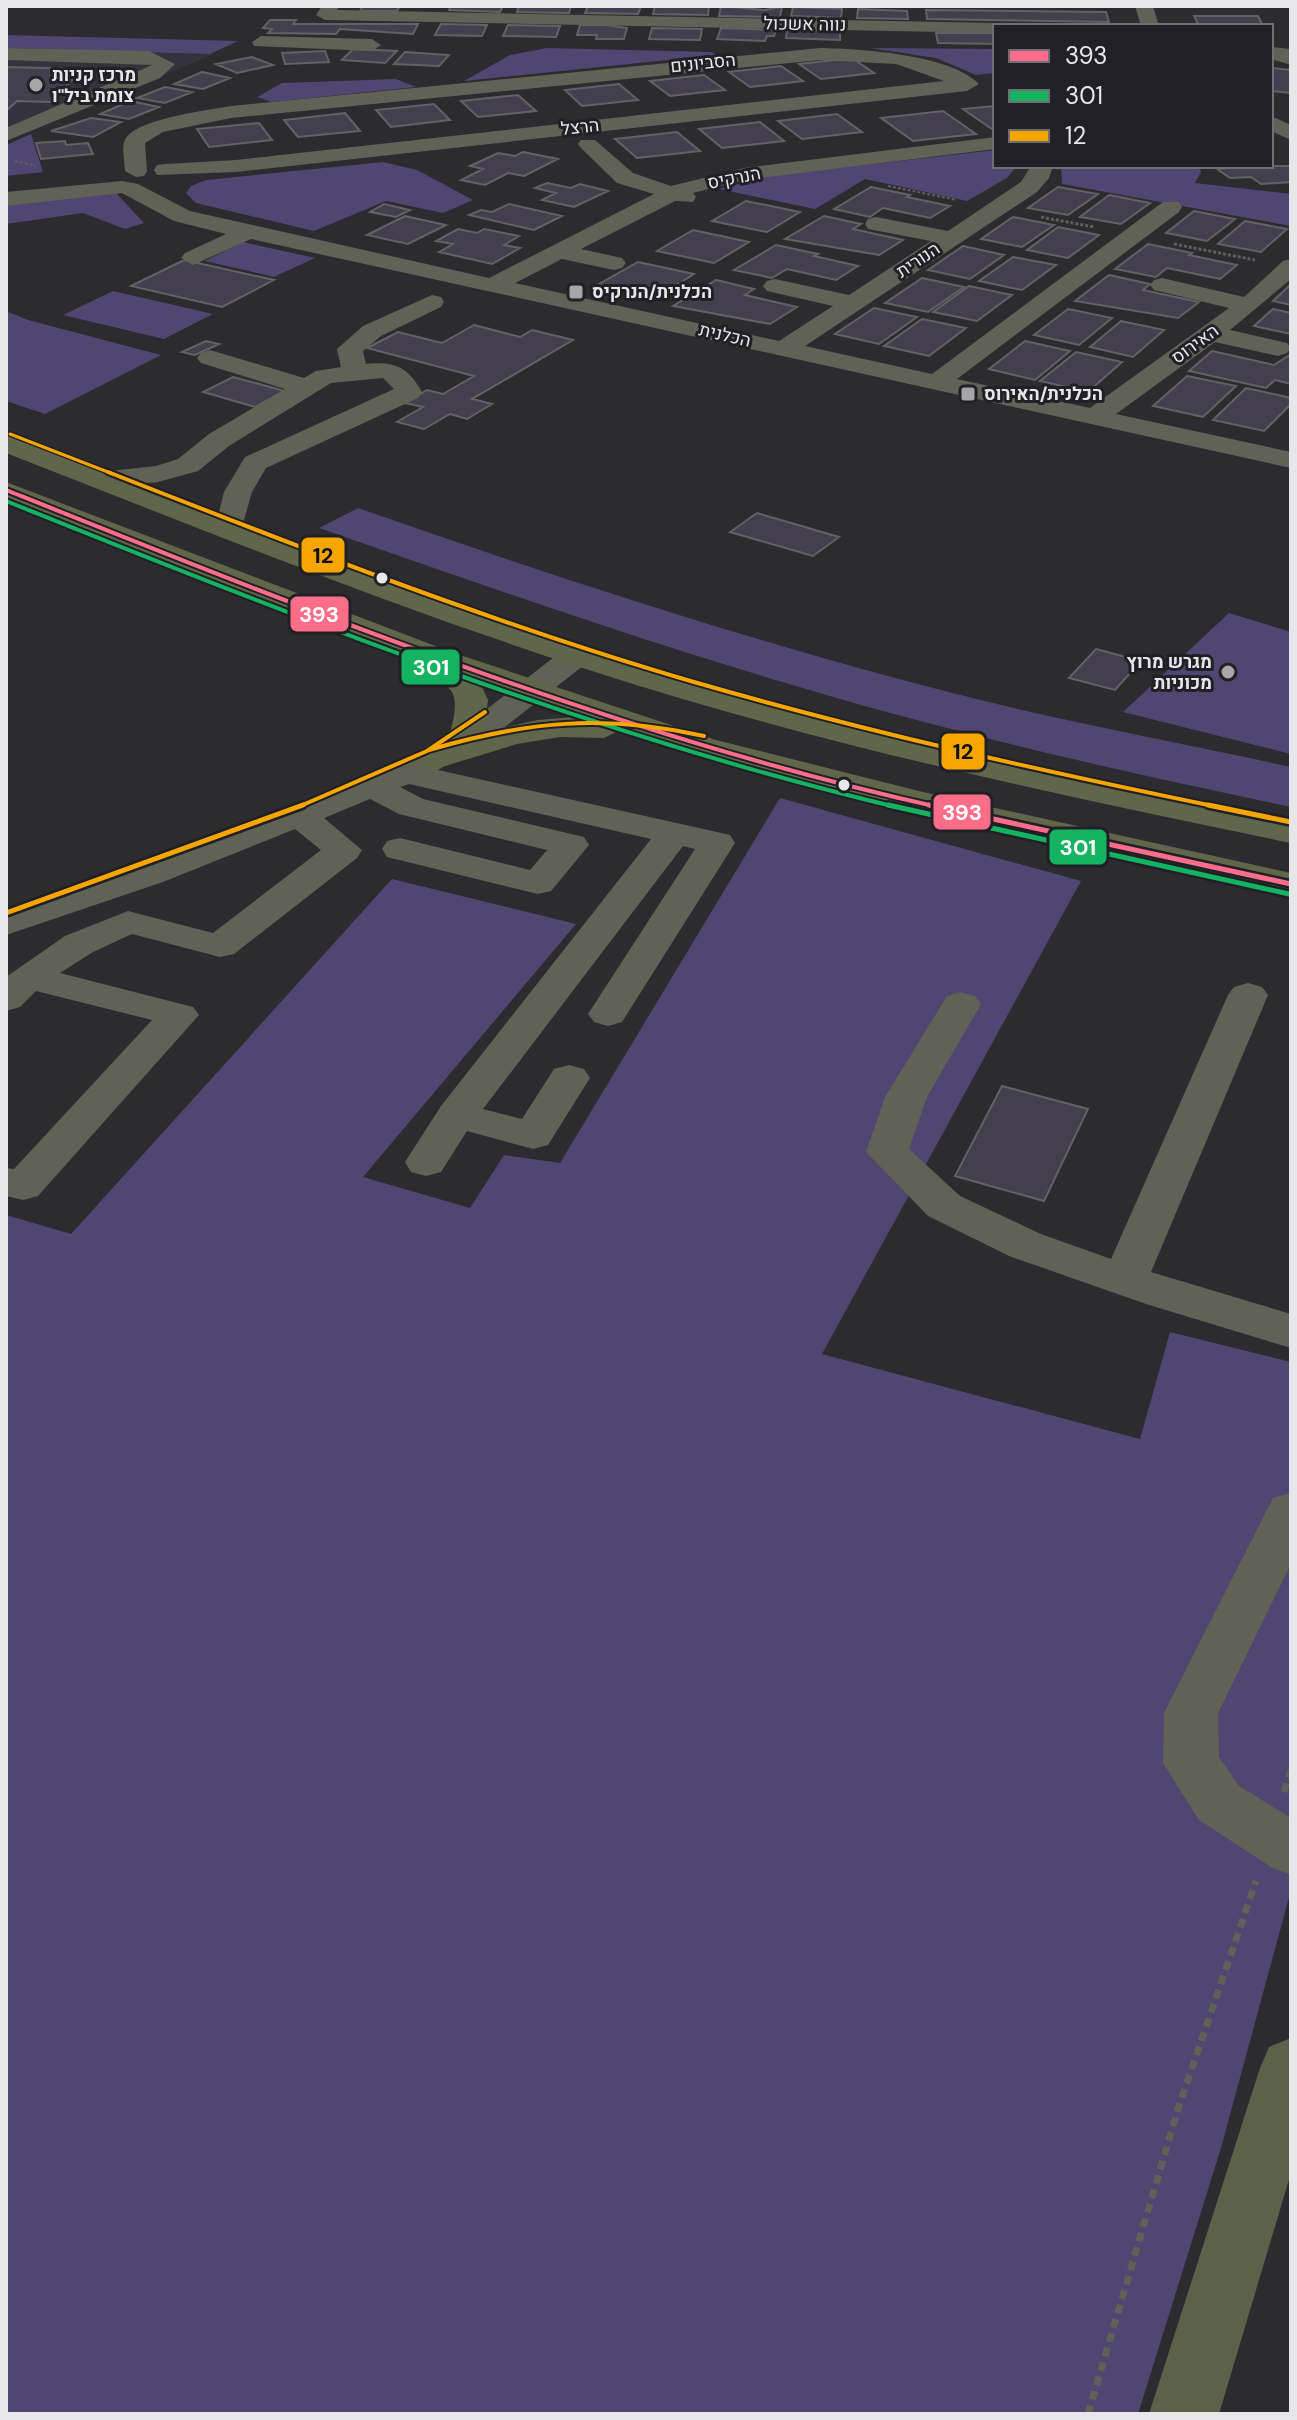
<svg xmlns="http://www.w3.org/2000/svg" width="1297" height="2420" font-family="'DM Sans',Heebo,sans-serif">
  <style>
    .built { fill: #34323d }
    .green { fill: #514572 }
    .building { fill: #443f4e; stroke: #626265; stroke-width: 2 }
    .lines { fill: none; stroke-linecap: round; stroke-linejoin: round }
    .path-far2 { stroke: #5e6158; stroke-width: 2; stroke-dasharray: 3 2; stroke-linecap: butt }
    .path-far1 { stroke: #5e6158; stroke-width: 3; stroke-dasharray: 3 2; stroke-linecap: butt }
    .path { stroke: #5e6158; stroke-width: 7; stroke-dasharray: 9 6; stroke-linecap: butt }
    .minor { fill: #5f6255; fill-rule: evenodd }
    .major { fill: #5c614a; fill-rule: evenodd }
    .highway { fill: #60664a; fill-rule: evenodd }
    .bus-1-far1-casing { stroke: #212026; stroke-width: 8 }
    .bus-1-casing { stroke: #212026; stroke-width: 10 }
    .bus-2-far1-casing { stroke: #212026; stroke-width: 8 }
    .bus-2-casing { stroke: #212026; stroke-width: 10 }
    .bus-3-far2-casing { stroke: #212026; stroke-width: 6 }
    .bus-3-far1-casing { stroke: #212026; stroke-width: 8 }
    .bus-3-casing { stroke: #212026; stroke-width: 10 }
    .bus-1-far1 { stroke: #fb6d88; stroke-width: 4 }
    .bus-1 { stroke: #fb6d88; stroke-width: 5 }
    .bus-2-far1 { stroke: #13b361; stroke-width: 4 }
    .bus-2 { stroke: #13b361; stroke-width: 5 }
    .bus-3-far2 { stroke: #f7a600; stroke-width: 3 }
    .bus-3-far1 { stroke: #f7a600; stroke-width: 4 }
    .bus-3 { stroke: #f7a600; stroke-width: 5 }
    .poi-dot { fill: #a6a5a9; stroke: #212026; stroke-width: 3 }
    .bus-dot { fill: #e7e6ea; stroke: #212026; stroke-width: 3 }
    .labels { text-anchor: middle; dominant-baseline: central; stroke-width: 6; stroke-linejoin: round; paint-order: stroke }
    .far-street-label { font-size: 18px; fill: #e7e6ea; stroke: #212026 }
    .far-poi-label { font-size: 18px; font-weight: bold; fill: #e7e6ea; stroke: #212026; text-anchor: start }
    .line-badge { stroke: #212026; stroke-width: 3 }
    .badge-label { font-size: 22px; text-anchor: middle; font-weight: bold; fill: #fff }
    .pale-badge-label { font-size: 22px; text-anchor: middle; font-weight: bold; fill: #111 }
  </style>
  <rect width="100%" height="100%" fill="#2c2b2f"/>
  <path class="built" d="M6,48L214,54L6,140Z"/>
  <path class="green" d="M6,35L238,41L210,54L6,48Z
    M547,48L711,52L717,55L464,81L510,55Z
    M870,48L995,49V73L976,75L936,58Z
    M396,79L416,87L272,102L257,97L282,83Z
    M31,134L43,172L6,176V145Z
    M995,150V166L1016,167L1007,178L967,201L865,179L815,209L719,189L769,176Z
    M383,162L417,170L473,200L443,213L386,201L314,231L196,203L186,193L191,186L206,180Z
    M1061,166H1199L1201,172L1195,183L1291,194V226L1062,184Z
    M116,193L144,223L125,229L83,213L6,224V205Z
    M243,242L315,258L274,277L205,261Z
    M113,291L213,314L164,339L63,315Z
    M6,311L28,320L161,355L45,414L6,401Z
    M358,508C575,584 795,656 1018,709C1109,730 1200,747 1291,767V807C1119,771 947,732 779,681C624,635 471,581 319,528Z
    M1229,613L1291,632V754L1123,712Z
    M780,798L1081,881L822,1354L1140,1439L1170,1332L1291,1362V1890L1221,2148L1138,2414H6V1215L71,1234L392,879L576,924L363,1177L470,1208L504,1155L560,1163Z"/>
  <path class="building" d="M363,6H400L397,11H360Z
    M451,6H503L500,12L449,10Z
    M519,6H571L569,13L517,12Z
    M588,6H641L638,14L585,13Z
    M655,6L709,7L708,15L653,14Z
    M721,6L764,10L782,7L780,17L719,16Z
    M793,7L842,9L841,18L791,16Z
    M858,9L907,11L908,19L857,18Z
    M926,10L1106,12L1109,22L927,19Z
    M1194,16H1258L1263,26H1199Z
    M270,20H296L293,24H418L413,34L340,29L336,34L268,33L272,29L263,28Z
    M441,24L487,25L482,36L435,35Z
    M508,25L560,26L556,37L503,36Z
    M580,25H607L627,28L624,39H596L597,35H577Z
    M652,28L702,29L700,40L649,39Z
    M721,28L776,30L774,36H767L765,41L717,39Z
    M787,30L840,31V40L786,38Z
    M936,33H995V44L938,43Z
    M353,49L397,51L385,63L342,60Z
    M325,51L329,62L285,64L282,53Z
    M405,52L449,55L439,66L394,64Z
    M252,57L273,65L237,73L216,64Z
    M852,58L874,73L821,79L799,64Z
    M781,66L803,81L750,87L729,72Z
    M6,67L83,69L50,102L17,101L6,111Z
    M1271,68L1291,70V93L1271,91Z
    M202,72L230,78L203,89L174,84Z
    M704,75L725,90L670,96L650,81Z
    M619,84L638,100L582,106L565,90Z
    M165,87L192,92L165,103L137,98Z
    M518,95L536,111L478,117L461,101Z
    M130,101L159,107L129,119L100,114Z
    M434,104L450,120L391,127L376,110Z
    M995,106V131L963,109Z
    M943,111L976,134L913,141L881,118Z
    M345,113L360,131L298,137L284,120Z
    M837,114L862,132L802,139L778,121Z
    M91,118L121,122L93,137L51,131Z
    M760,122L784,141L722,148L699,129Z
    M259,123L272,140L209,147L197,129Z
    M677,132L700,151L637,158L615,139Z
    M65,141L66,145L88,143L93,154L41,159L36,143Z
    M523,152L558,159L524,176L508,173L485,185L461,180L483,169L470,166L498,153L515,156Z
    M1228,166H1291V182L1261,184L1251,177L1230,178L1217,169L1230,168Z
    M547,183L571,188L580,184L608,191L574,207L542,200L556,193L535,188Z
    M871,187L910,195L907,197L950,206L930,218L883,208L870,217L834,209Z
    M1058,187L1098,194L1068,215L1028,208Z
    M1109,195L1150,203L1121,224L1080,217Z
    M746,201L800,212L767,232L712,221Z
    M384,204L410,210L396,217L370,212Z
    M509,204L562,216L534,230L469,215L481,210L492,212Z
    M1194,211L1235,219L1207,241L1166,233Z
    M405,216L446,225L408,244L367,235Z
    M824,216L861,224L853,229L903,240L879,255L785,239Z
    M1013,217L1054,225L1022,247L981,239Z
    M1245,221L1287,229L1261,252L1218,244Z
    M1058,227L1099,235L1068,258L1027,250Z
    M458,229L477,233L484,229L519,236L504,245L520,248L492,264L439,252L453,244L436,241Z
    M693,230L749,242L714,263L657,251Z
    M1148,244L1192,253L1189,255L1237,265L1220,279L1167,268L1156,277L1115,269Z
    M776,245L818,254L814,256L858,266L836,280L787,269L772,278L734,270Z
    M963,246L1004,255L970,279L928,270Z
    M1013,257L1056,265L1022,290L979,281Z
    M184,260L274,280L222,307L131,286Z
    M638,262L694,274L657,297L599,284Z
    M1109,275L1150,284L1143,290L1199,302L1178,318L1075,301Z
    M922,278L964,287L928,312L885,303Z
    M716,280L754,289L745,295L797,307L770,324L673,306Z
    M1291,284V305L1273,301Z
    M969,286L1012,295L977,321L933,312Z
    M874,308L917,317L879,344L835,334Z
    M1068,309L1112,318L1079,345L1034,335Z
    M1273,309L1291,313V334L1254,326Z
    M922,319L966,328L929,356L884,346Z
    M1121,321L1164,330L1133,357L1090,347Z
    M474,325L520,337L532,330L573,340L472,399L492,404L467,419L450,414L424,429L397,422L423,407L405,403L427,390L443,394L474,376L367,348L398,332L442,343Z
    M206,341L219,344L195,355L182,352Z
    M1025,341L1070,351L1035,380L989,369Z
    M1212,351L1274,365L1291,354V384L1275,380L1266,388L1189,371Z
    M1076,352L1122,362L1088,392L1040,381Z
    M1187,376L1236,386L1203,417L1153,406Z
    M233,377L285,391L255,407L203,392Z
    M1246,388L1291,398V404L1264,431L1213,420Z
    M757,513L839,537L813,556L730,532Z
    M1096,649L1141,661L1115,690L1069,678Z
    M1002,1086L1088,1109L1044,1201L955,1176Z"/>
  <g class="lines">
    <path class="path-far2" d="M15,161L36,166
      M888,186L957,200"/>
    <path class="path-far1" d="M1041,217L1094,227
      M1174,244L1255,260"/>
    <path class="path" d="M1284,1792L1291,1770
      M1088,2414L1178,2109L1256,1881"/>
    <path class="minor" d="M322,6H340L337,10L995,23L1003,26H995V33L325,20L316,15Z
      M1135,6H1153L1159,26H1141Z
      M261,36L372,39L381,45L372,51L254,46L252,42Z
      M1271,47L1291,49V65L1271,59Z
      M6,48L149,51L175,64L160,78L6,141V128L152,65L6,60Z
      M820,48C861,49 950,54 979,84L967,91L236,172L157,175L154,170L157,165L165,164L236,160L944,81L896,64L820,60L231,118L163,132L145,143L147,171L144,176L136,177L125,171C125,163 121,147 125,140C134,119 209,110 231,106Z
      M1271,116L1291,125V140L1271,131Z
      M995,137V149L744,180L693,193L696,197L693,202L675,201L581,249L622,258L626,263L622,268L614,270L562,259L515,283L779,341L833,306L767,291L763,286L767,281L775,279L849,295L931,241L868,229L865,224L868,219L876,217L948,231L1021,182L1031,166H1053L1049,178L1037,192L805,346L932,374L1163,202H1179L1182,207L1179,212L957,379L1090,408L1229,308L1154,290L1150,285L1154,280L1162,278L1244,297L1283,261L1291,259V279L1230,330L1287,343L1291,348L1287,353L1278,356L1215,342L1116,414L1291,452V468L251,239L193,265L181,258L185,253L226,234L174,221L122,193L6,206V192L122,181L138,184L190,211L489,278L654,194L617,183L581,148L578,144L581,140H595L633,173L671,186L744,168Z
      M432,295L441,297L444,302L441,307L381,336L363,351L366,364C395,361 408,367 422,392L418,398L266,468L252,492L240,534H220L215,528L224,492L245,457L394,389L383,378L331,383L229,446L198,471L158,482L101,487L91,485L87,479L91,473L156,466L178,459L209,434L285,389L201,363L197,358L201,353L210,350L304,378L316,371L341,367L337,349L363,326Z
      M577,645L588,648L593,655L588,662L506,726L438,770L717,832L730,835L735,843L622,1022L608,1026L594,1022L588,1014L695,849L683,846L483,1109L522,1119L554,1069L569,1065L584,1069L590,1078L548,1145L533,1149L467,1131L441,1172L426,1176L411,1172L405,1162L441,1106L651,839L409,784L400,787L423,799L584,837L589,845L551,891L538,894L387,857L382,849L387,841L400,838L530,870L547,850L399,814L370,799L324,818L362,850L357,858L234,954L220,957L132,934L93,952L60,973L193,1007L199,1015L38,1196L23,1200L6,1196V1168L14,1169L152,1020L36,991L20,1007L6,1011V977L65,936L128,911L213,933L321,850L295,829L163,882L6,935V911L137,866L394,766L483,712L566,648Z
      M1248,983L1262,987L1268,995L1151,1272L1291,1314V1348L1146,1304L1009,1256L928,1216L866,1152L885,1097L947,996L961,992L975,996L981,1004L927,1097L909,1149L960,1196L1041,1234L1111,1259L1228,995L1234,987Z
      M1291,1493V1564L1218,1713L1219,1757L1239,1786L1291,1818V1875L1271,1867L1199,1820L1163,1763L1164,1713L1273,1498Z"/>
    <path class="major" d="M1291,2038V2173L1219,2414H1149L1260,2068L1269,2047Z"/>
    <path class="highway" d="M6,435L391,581L619,659L789,708L947,748L1291,821V843C1057,795 823,745 595,672C395,608 201,529 6,453Z
      M6,482L451,652L716,740L923,792L1291,873V895L850,796L618,731L604,738L560,737L517,744L432,770L420,767L415,760L420,753L452,742L449,737C469,667 433,697 418,662L6,500ZM481,685L574,717L538,720L484,732L488,700Z"/>
    <defs>
      <path id="bus-1-far1" d="M6,490C311,612 616,735 938,807"/>
      <path id="bus-1" d="M929,805L1291,884"/>
      <path id="bus-2-far1" d="M6,501C298,618 589,734 896,807"/>
      <path id="bus-2" d="M888,805L1289,894"/>
      <path id="bus-3-far2" d="M10,434L113,474"/>
      <path id="bus-3-far1" d="M108,472C301,548 495,624 694,682C867,732 1042,771 1218,807
        M429,750C527,721 604,714 704,736
        M298,807L427,751L485,712"/>
      <path id="bus-3" d="M1208,805L1291,822
        M6,913L303,805"/>
    </defs>
    <use href="#bus-1-far1" class="bus-1-far1-casing"/>
    <use href="#bus-1" class="bus-1-casing"/>
    <use href="#bus-2-far1" class="bus-2-far1-casing"/>
    <use href="#bus-2" class="bus-2-casing"/>
    <use href="#bus-3-far2" class="bus-3-far2-casing"/>
    <use href="#bus-3-far1" class="bus-3-far1-casing"/>
    <use href="#bus-3" class="bus-3-casing"/>
    <use href="#bus-1-far1" class="bus-1-far1"/>
    <use href="#bus-1" class="bus-1"/>
    <use href="#bus-2-far1" class="bus-2-far1"/>
    <use href="#bus-2" class="bus-2"/>
    <use href="#bus-3-far2" class="bus-3-far2"/>
    <use href="#bus-3-far1" class="bus-3-far1"/>
    <use href="#bus-3" class="bus-3"/>
  </g>
  <g class="poi-dot">
    <circle cx="36" cy="85" r="8"/>
    <rect x="568" y="284" width="16" height="16" rx="4"/>
    <rect x="960" y="386" width="16" height="16" rx="4"/>
    <circle cx="1228" cy="672" r="8"/>
  </g>
  <g class="bus-dot">
    <circle cx="382" cy="578" r="7"/>
    <circle cx="844" cy="785" r="7"/>
  </g>
  <g class="labels">
    <g class="far-street-label">
      <text transform="translate(805 24) rotate(1)">נווה אשכול</text>
      <text transform="translate(703 63) rotate(-6)">הסביונים</text>
      <text transform="translate(580 127) rotate(-6)">הרצל</text>
      <text transform="translate(734 178) rotate(-11)">הנרקיס</text>
      <text transform="translate(918 260) rotate(-34)">הנורית</text>
      <text transform="translate(725 335) rotate(13)">הכלנית</text>
      <text transform="translate(1195 344) rotate(-36)">האירוס</text>
    </g>
    <g class="far-poi-label">
      <text x="52" y="75">מרכז קניות<tspan x="52" dy="21">צומת ביל"ו</tspan></text>
      <text x="592" y="292">הכלנית/הנרקיס</text>
      <text x="984" y="394">הכלנית/האירוס</text>
      <text x="1212" y="662" text-anchor="end">מגרש מרוץ<tspan x="1212" dy="21">מכוניות</tspan></text>
    </g>
  </g>
  <g class="line-badge">
    <rect x="300" y="536" width="46" height="38" rx="8" fill="#f7a600"/>
    <rect x="289" y="595" width="61" height="38" rx="8" fill="#fb6d88"/>
    <rect x="400" y="648" width="61" height="38" rx="8" fill="#13b361"/>
    <rect x="940" y="732" width="46" height="39" rx="8" fill="#f7a600"/>
    <rect x="932" y="793" width="60" height="38" rx="8" fill="#fb6d88"/>
    <rect x="1048" y="828" width="60" height="38" rx="8" fill="#13b361"/>
  </g>
  <g class="badge-label">
    <text x="319" y="622">393</text>
    <text x="431" y="675">301</text>
    <text x="962" y="820">393</text>
    <text x="1078" y="855">301</text>
  </g>
  <g class="pale-badge-label">
    <text x="323" y="563">12</text>
    <text x="963" y="759">12</text>
  </g>
  <rect width="1297" height="2420" fill="none" stroke="#e7e6ea" stroke-width="16"/>
  <rect x="993" y="24" width="280" height="144" fill="#212026" stroke="#706f74" stroke-width="2"/>
  <rect x="1009" y="50" width="40" height="12" fill="#fb6d88" stroke="#706f74" stroke-width="2"/>
  <text x="1065" y="64" font-size="24" fill="#e7e6ea">393</text>
  <rect x="1009" y="90" width="40" height="12" fill="#13b361" stroke="#706f74" stroke-width="2"/>
  <text x="1065" y="104" font-size="24" fill="#e7e6ea">301</text>
  <rect x="1009" y="130" width="40" height="12" fill="#f7a600" stroke="#706f74" stroke-width="2"/>
  <text x="1065" y="144" font-size="24" fill="#e7e6ea">12</text>
</svg>
